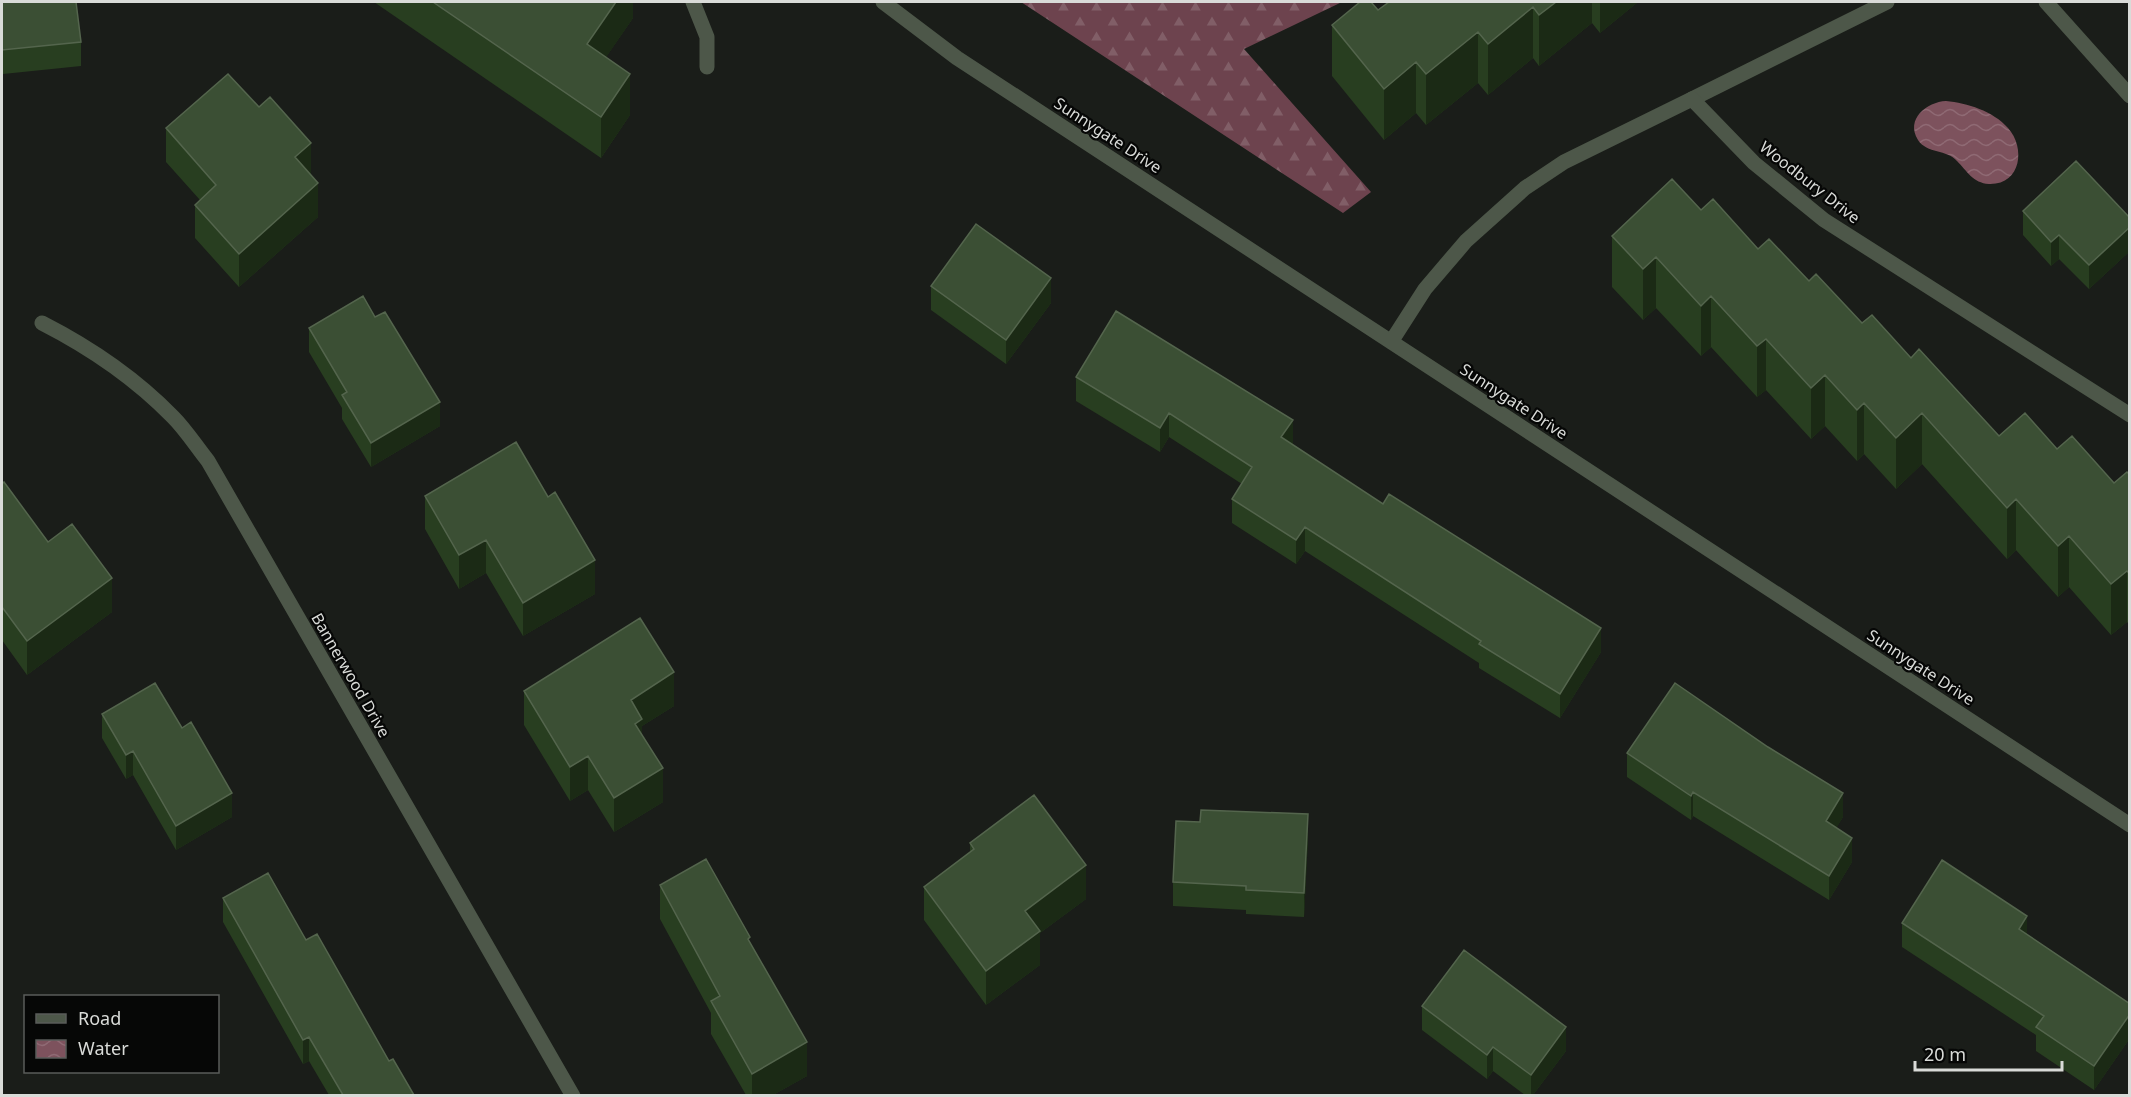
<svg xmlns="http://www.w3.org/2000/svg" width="2131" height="1097" font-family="'Noto Sans',sans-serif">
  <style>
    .forest { fill: url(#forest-firs) }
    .water { fill: url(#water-waves) }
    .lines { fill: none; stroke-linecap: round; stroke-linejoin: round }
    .service { stroke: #4d5749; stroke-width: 15 }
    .minor { stroke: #4d5749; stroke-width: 15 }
    .wall { fill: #283e20 }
    .shaded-wall { fill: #1b2a15 }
    .building { fill: #3b4f34; stroke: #54654d; stroke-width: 1.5 }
    .labels { text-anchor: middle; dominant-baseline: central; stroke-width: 4.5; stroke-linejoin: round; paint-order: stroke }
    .street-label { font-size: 16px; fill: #d9dbd8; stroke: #060706 }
  </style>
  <defs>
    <pattern id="forest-firs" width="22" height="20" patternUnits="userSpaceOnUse" patternTransform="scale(1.5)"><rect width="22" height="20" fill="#6d434e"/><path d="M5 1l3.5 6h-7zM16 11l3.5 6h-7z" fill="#815e67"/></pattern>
    <pattern id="water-waves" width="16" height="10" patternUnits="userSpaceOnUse" patternTransform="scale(1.5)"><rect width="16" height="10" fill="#7d525d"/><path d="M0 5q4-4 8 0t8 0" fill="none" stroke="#8f6a74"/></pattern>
  </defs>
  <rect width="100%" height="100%" fill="#1a1d19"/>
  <path class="forest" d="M1021,2H1342L1244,49L1371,192L1343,213Z"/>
  <path class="water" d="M1946,101C1967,103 1993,111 2008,128C2026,148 2021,185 1989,184C1973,183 1967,171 1957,161C1947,149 1927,154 1918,140C1905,119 1927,102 1946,101Z"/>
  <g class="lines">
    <path class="service" d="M693,2L707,37V67
      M2046,2L2130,96
      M1692,99L1887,2"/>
    <path class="minor" d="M883,2L957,58L2130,825
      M42,323C91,348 135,378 173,417C186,430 196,446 208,461L573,1096
      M1391,342L1425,289L1466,241L1525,188L1564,162L1692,99L1754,163L1824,220L2130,415"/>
  </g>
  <path class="wall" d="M2,2L81,42V66L3,74V87H2Z
    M374,2H633V18L606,57L630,115L601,158Z
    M1389,2H1638L1600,33L1592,23L1539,66L1533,58L1488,95L1478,83L1426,125L1416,113L1384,140L1332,76V25L1378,10Z
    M166,128L318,217L239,287L195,238V205L200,200L166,162Z
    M1701,210L1758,249L1809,281L1862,323L1911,358L1999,436L2057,449L2114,483L2130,475V625L2127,622L2111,635L2069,587L2058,597L2016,550L2007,559L1922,464L1896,489L1864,454L1857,461L1825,426L1811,439L1766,390L1757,397L1711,347L1701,356L1656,308L1643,320L1612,287V236Z
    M2023,211L2130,218V251L2089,289L2059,259L2051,266L2023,235Z
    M931,286L1051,303L1006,364L931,310Z
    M309,328L440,426L371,467L342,419V408L309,352Z
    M1076,377L1293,444H1292L1601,652L1560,718L1479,668V663L1305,551L1296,564L1232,523V499L1242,484L1169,437L1160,452L1076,401Z
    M2,484L48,542L112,612L27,675L2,640Z
    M425,496L548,497L595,594L523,636L486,573L459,589L425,529Z
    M524,691L674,706L642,726V736L663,802L614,832L588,790L570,801L524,725Z
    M102,714L182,728L232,817L176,850L133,775L126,779L102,738Z
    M1627,753L1843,817L1836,828L1852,862L1829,900L1693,816L1691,820L1627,777Z
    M1308,838L1304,917L1246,914V910L1173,906V882Z
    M970,843L1086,899L1040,933V965L986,1005L924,920V887L970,852Z
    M660,885L750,943L807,1076L773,1095H746L711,1034V1013L660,919Z
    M223,898L306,940L389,1061L414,1095H329L309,1061L303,1064L223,922Z
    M1902,923L2027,934L2130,1004V1038L2094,1090L2036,1051V1035L1902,947Z
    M1422,1006L1566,1051L1533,1095H1525L1493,1071L1487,1079L1422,1030Z"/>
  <path class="shaded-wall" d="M616,2H633V18L587,85V44Z
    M1556,2H1592V23L1539,66V15Z
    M1600,2H1638L1600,33Z
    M1533,7V58L1488,95V44Z
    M1478,32V83L1426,125V74Z
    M1416,62V113L1384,140V89Z
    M630,74V115L601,158V117Z
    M311,143V177L295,157Z
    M318,183V217L239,287V254Z
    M2130,227V251L2089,289V265Z
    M2059,235V259L2051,266V242Z
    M1656,257V308L1643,320V269Z
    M1051,278V303L1006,364V340Z
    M1711,296V347L1701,356V306Z
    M1766,339V390L1757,397V346Z
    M1825,375V426L1811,439V388Z
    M440,402V426L371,467V443Z
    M1864,403V454L1857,461V410Z
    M1169,413V437L1160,452V428Z
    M1922,413V464L1896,489V438Z
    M1293,420V444L1281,461V437Z
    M2016,499V550L2007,559V508Z
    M1305,527V551L1296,564V540Z
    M2069,536V587L2058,597V546Z
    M486,540V573L459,589V555Z
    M595,560V594L523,636V603Z
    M2127,571V622L2111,635V584Z
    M112,578V612L27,675V641Z
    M1601,628V652L1560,718V694Z
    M674,672V706L642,726V753L635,757L631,700Z
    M133,751V775L126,779V755Z
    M588,756V790L570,801V767Z
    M663,768V802L614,832V798Z
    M1693,792V816L1691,820V796Z
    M232,793V817L176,850V826Z
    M1843,793V817L1826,845V821Z
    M1308,814V838L1304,917V893Z
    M1852,838V862L1829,900V876Z
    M1086,865V899L1040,933V965L986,1005V971L1025,911Z
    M2027,916V940L2019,929Z
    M2130,1014V1038L2094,1090V1066Z
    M1566,1027V1051L1533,1095H1531V1075Z
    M309,1037V1061L303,1064V1040Z
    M807,1042V1076L773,1095H752V1074Z
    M1493,1047V1071L1487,1079V1055Z"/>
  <path class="building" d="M2,2H76L81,42L2,50Z
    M433,2H616L587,44L630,74L601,117Z
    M1360,2H1371L1378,10L1389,2H1556L1539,15L1533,7L1488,44L1478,32L1426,74L1416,62L1384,89L1332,25Z
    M228,74L259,107L270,97L311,143L295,157L318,183L239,254L195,205L216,185L166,128Z
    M2076,161L2130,218V227L2089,265L2059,235L2051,242L2023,211Z
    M1672,179L1701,210L1713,199L1758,249L1769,239L1809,281L1816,274L1862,323L1872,315L1911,358L1919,349L1999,436L2025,413L2057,449L2072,436L2114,483L2127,472L2130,475V574L2127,571L2111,584L2069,536L2058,546L2016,499L2007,508L1922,413L1896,438L1864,403L1857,410L1825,375L1811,388L1766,339L1757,346L1711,296L1701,306L1656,257L1643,269L1612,236Z
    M976,224L1051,278L1006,340L931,286Z
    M363,296L375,317L385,312L440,402L371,443L342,395L347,392L309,328Z
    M1116,311L1293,420L1281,437L1383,504L1389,494L1601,628L1560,694L1479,644L1481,641L1305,527L1296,540L1232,499L1252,467L1169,413L1160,428L1076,377Z
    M516,442L548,497L555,492L595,560L523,603L486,540L459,555L425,496Z
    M4,482L48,542L72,524L112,578L27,641L2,607V484Z
    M640,618L674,672L631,700L642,719L635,724L663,768L614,798L588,756L570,767L524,691Z
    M155,683L182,728L191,722L232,793L176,826L133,751L126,755L102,714Z
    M1675,683L1768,747L1843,793L1826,821L1852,838L1829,876L1693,792L1691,796L1627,753Z
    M1034,795L1086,865L1025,911L1040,931L986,971L924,887L974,849L970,843Z
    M1201,810L1308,814L1304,893L1246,890V886L1173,882L1176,821L1200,822Z
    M706,859L750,937L748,939L807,1042L752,1074L711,1001L720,996L660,885Z
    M1942,860L2027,916L2019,929L2130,1004V1014L2094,1066L2036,1027L2044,1016L1902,923Z
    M268,873L306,940L317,934L389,1061L393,1059L414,1095H343L309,1037L303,1040L223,898Z
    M1464,950L1566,1027L1531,1075L1493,1047L1487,1055L1422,1006Z"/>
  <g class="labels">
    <g class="street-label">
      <text transform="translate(1108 135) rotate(33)">Sunnygate Drive</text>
      <text transform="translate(1810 182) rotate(38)">Woodbury Drive</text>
      <text transform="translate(1514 401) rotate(33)">Sunnygate Drive</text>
      <text transform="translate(1921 667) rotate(33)">Sunnygate Drive</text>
      <text transform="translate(351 675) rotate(60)">Bannerwood Drive</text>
    </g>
  </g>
  <rect width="2131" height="1097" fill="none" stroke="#d9dbd8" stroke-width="6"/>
  <rect x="24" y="995" width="195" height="78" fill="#060706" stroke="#5a5c5a" stroke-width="1.5"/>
  <rect x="36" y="1014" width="30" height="9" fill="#4d5749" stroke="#5a5c5a" stroke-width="1.5"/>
  <text x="78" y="1025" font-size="18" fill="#d9dbd8">Road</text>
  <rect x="36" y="1040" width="30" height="18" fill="url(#water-waves)" stroke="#5a5c5a" stroke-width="1.5"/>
  <text x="78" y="1055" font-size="18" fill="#d9dbd8">Water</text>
  <path d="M1915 1061v9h147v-9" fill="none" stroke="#d9dbd8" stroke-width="3"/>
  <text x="1924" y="1061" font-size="18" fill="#d9dbd8" stroke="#060706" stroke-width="4.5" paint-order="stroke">20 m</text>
</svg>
